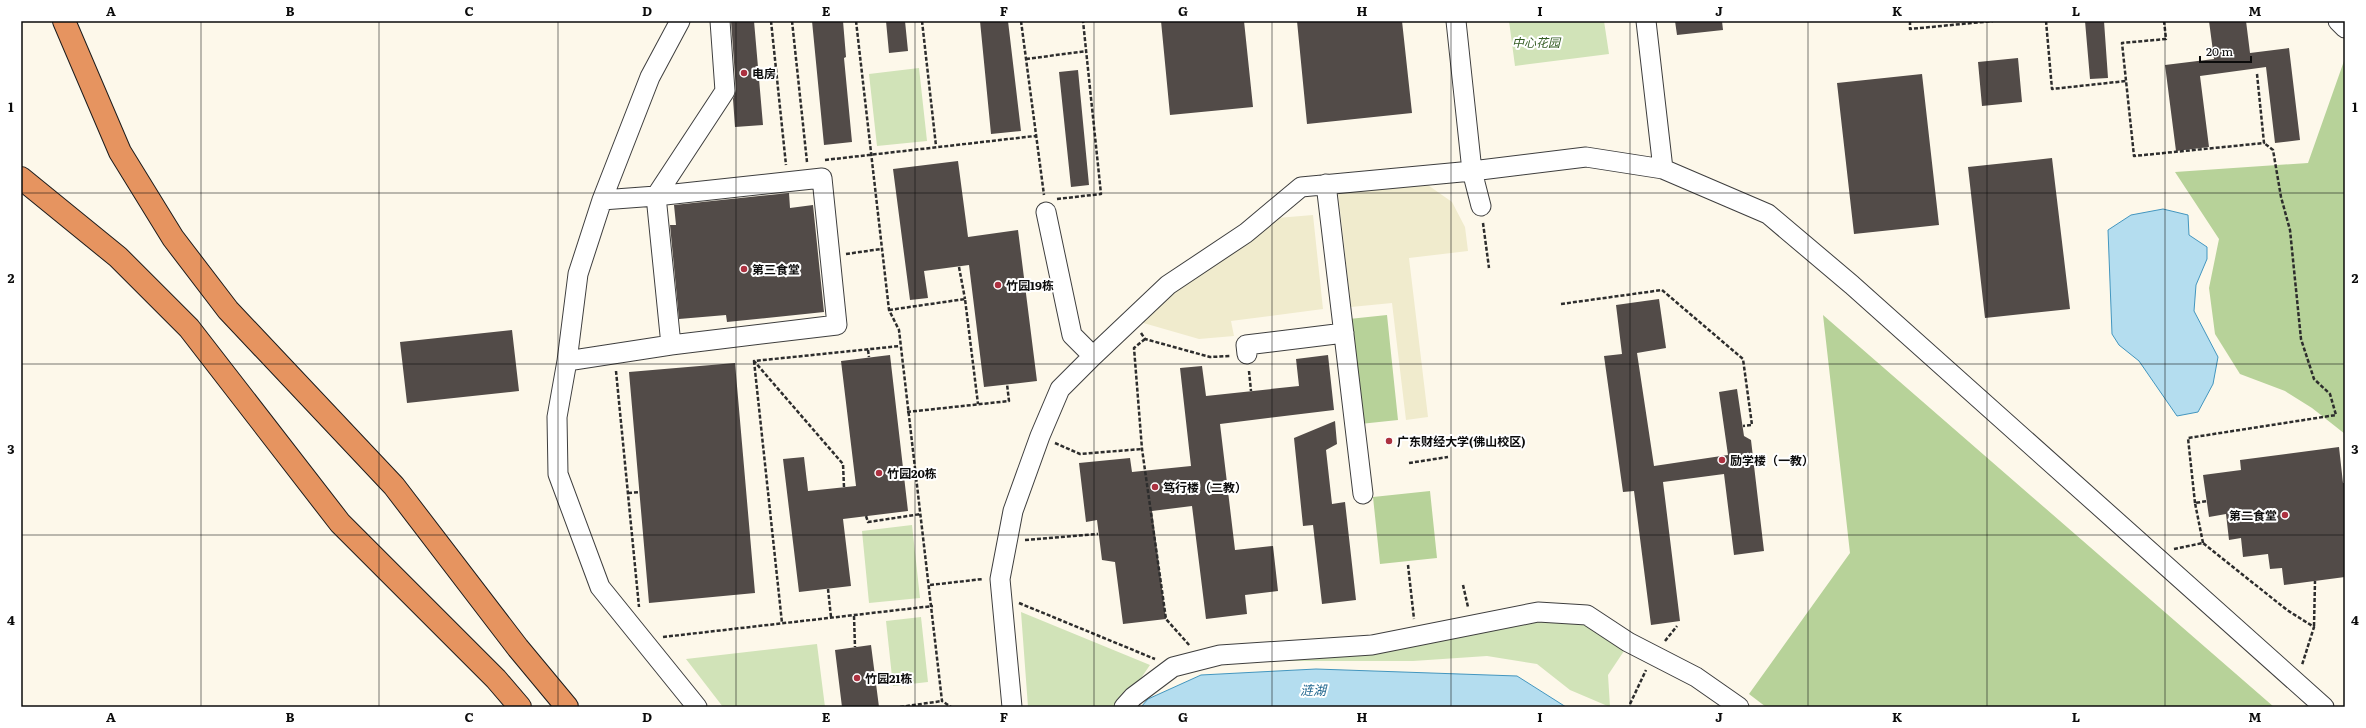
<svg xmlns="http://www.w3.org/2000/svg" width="2366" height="728" font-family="Literata,'Noto Sans SC',serif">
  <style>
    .farmland { fill: #f0ebcd }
    .green { fill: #d1e3b8 }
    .forest { fill: #b7d299 }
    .water { fill: #b4ddef; stroke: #4396bf }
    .building { fill: #524b48 }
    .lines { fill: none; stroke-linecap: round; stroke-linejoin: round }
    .street-casing { stroke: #3e3e3e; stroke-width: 21 }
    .highway-casing { stroke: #1c1c1c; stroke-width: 24 }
    .path { stroke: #2d2d2d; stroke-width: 2.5; stroke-dasharray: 4 2; stroke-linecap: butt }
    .street { stroke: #fff; stroke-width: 19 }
    .highway { stroke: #e69460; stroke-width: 22 }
    .grid { fill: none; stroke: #0b0b0b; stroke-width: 1; stroke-opacity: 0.55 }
    .poi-dot { fill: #ac3140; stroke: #fff; stroke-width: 1.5 }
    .labels { text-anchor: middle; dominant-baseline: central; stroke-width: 4; stroke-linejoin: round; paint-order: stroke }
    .park-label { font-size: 12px; font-style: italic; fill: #325b22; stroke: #fff }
    .poi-label { font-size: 12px; font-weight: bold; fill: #0b0b0b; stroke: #fff; text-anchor: start }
    .water-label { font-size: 13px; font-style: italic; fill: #22678f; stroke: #fff }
    .neatline { fill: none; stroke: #0b0b0b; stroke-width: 1.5 }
    .grid-label { font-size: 13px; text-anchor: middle; font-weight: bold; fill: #0b0b0b }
  </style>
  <rect width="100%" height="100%" fill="#fdf8ea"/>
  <path class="farmland" d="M1425,183L1452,202L1465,227L1468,251L1409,258L1428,417L1406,420L1392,303L1351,307L1338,193Z
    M1313,215L1323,309L1231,321L1234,336L1199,339L1140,322L1172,292L1277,218Z"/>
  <path class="green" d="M1509,21H1604L1609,54L1515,66Z
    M919,68L927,141L877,146L869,74Z
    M912,525L920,598L869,603L862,531Z
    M1021,612L1150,665L1121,707H1028Z
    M921,617L928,682L893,686L886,621Z
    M1533,619L1585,620L1624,651L1608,675L1610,707L1570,690L1537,664L1487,656L1413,661H1280L1310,653Z
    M817,644L825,707H723L686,659Z"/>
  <path class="forest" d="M2344,61L2345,63V434L2312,408L2285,391L2240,374L2215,334L2209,288L2219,239L2175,172L2308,163Z
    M1387,315L1398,420L1360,424L1349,319Z
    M1823,315L2274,707H1766L1749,694L1850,553Z
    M1430,491L1437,558L1380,564L1373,497Z"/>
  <path class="water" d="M2163,209L2188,215L2189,235L2207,247V259L2196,285L2194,311L2218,357L2213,384L2198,412L2177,416L2139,361L2119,345L2112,334L2108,230L2131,215Z
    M1316,669L1517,676L1566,707H1141L1148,699L1201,675Z"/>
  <path class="building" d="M731,21H754L763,125L735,127L733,99L736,90Z
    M812,21H843L846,57L844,58L852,142L824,145Z
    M886,21H905L908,51L889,53Z
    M980,21H1008L1021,131L991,134Z
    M1161,21H1244L1253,107L1170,115Z
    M1297,21H1402L1412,113L1307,124Z
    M1675,21H1722L1723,30L1677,35Z
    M2085,21H2104L2108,78L2090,79Z
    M2209,21H2246L2250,53L2289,48L2300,140L2275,143L2266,67L2200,76L2209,147L2176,151L2165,65L2214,59Z
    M2018,58L2022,102L1982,106L1978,62Z
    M1078,70L1089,185L1071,187L1059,72Z
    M1922,74L1939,225L1854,234L1837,83Z
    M2052,158L2070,309L1985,318L1968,167Z
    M958,161L968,237L1018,230L1037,381L984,387L969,265L924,271L928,298L910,300L893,169Z
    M789,193L790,208L813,205L824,312L727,322L726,315L679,319L670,225H676L674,205Z
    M1659,299L1666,348L1637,353L1654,466L1728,455L1719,392L1737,389L1744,436L1751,440L1764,551L1734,555L1724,474L1663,482L1680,621L1651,625L1634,491L1623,492L1604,356L1622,354L1616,305Z
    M512,330L519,391L407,403L400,342Z
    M890,355L908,511L843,519L851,586L799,592L783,459L804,457L808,491L856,486L841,361Z
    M1328,355L1334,410L1220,424L1235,550L1273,546L1278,591L1245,595L1247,614L1206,619L1192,506L1152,511L1166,619L1123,624L1115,562L1102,560L1097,520L1086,522L1079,463L1130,458L1132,472L1191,466L1180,368L1202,366L1206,396L1299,386L1296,359Z
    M735,363L755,593L649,603L629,372Z
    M1335,421L1337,444L1326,450L1332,504L1345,502L1356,600L1322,604L1313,525L1303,526L1294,438Z
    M2339,447L2343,483H2345V577L2284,585L2282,568L2270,569L2268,554L2243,557L2241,538L2229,540L2226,514L2209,517L2203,475L2241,470L2240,460Z
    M871,645L879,707H842L835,650Z"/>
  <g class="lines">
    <defs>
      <path id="street" d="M680,21L650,77L602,200L578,274L567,361L557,417L558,474L600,587L697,707
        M1456,21L1472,171L1481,206
        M1646,21L1663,169
        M2338,21L2345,28
        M1326,184L1363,494
        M602,200L656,196L725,91L720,21
        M1046,212L1072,335L1093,356
        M1247,354L1246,345L1344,333
        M567,361L671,345L656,196L822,178L837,325L671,345
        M1012,707L1000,579L1013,511L1040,436L1060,389L1093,356L1168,285L1246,233L1301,187L1472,171L1586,157L1663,169L1768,214L1852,285L2324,707
        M1124,707L1133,697L1173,667L1220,655L1372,645L1538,612L1587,615L1628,642L1696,677L1739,707"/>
      <path id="highway" d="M64,21L120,152L173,238L228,310L394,486L518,648L567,707
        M21,178L118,257L189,328L340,523L496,679L520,707"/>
    </defs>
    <use href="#street" class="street-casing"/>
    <use href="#highway" class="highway-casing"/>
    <path class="path" d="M771,21L786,165
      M792,21L807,162
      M856,21L889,310L899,330L942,701L951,707
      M922,21L936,146
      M1021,21L1044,195
      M1910,21V29L1993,21
      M2046,21L2052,89L2126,81
      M2164,21L2166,39L2122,43L2134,156L2264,143L2257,74
      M1026,59L1087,51
      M825,160L1035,136
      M1057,199L1101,194L1083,21
      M1483,223L1489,268
      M846,254L881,249
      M959,267L965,299
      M1561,304L1662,290L1743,359L1752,425L1743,426
      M889,310L965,299L978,404
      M1141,333L1145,339L1210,357L1231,356
      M1145,339L1134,348L1142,449L1166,619L1190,646
      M868,350L869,357
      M754,361L782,623
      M616,371L639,607
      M1249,371L1251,391
      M907,412L1009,401L1007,384
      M1055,443L1080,454L1142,449
      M1409,463L1448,457
      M844,487L843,464L754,361L900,346
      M628,493L640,492
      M2195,503L2188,438L2336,415L2330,394L2314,379L2301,339L2290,230L2281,197L2273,150L2264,143
      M866,516L868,522L921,514
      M1025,540L1098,534
      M2203,543L2195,503L2207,501
      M2174,549L2203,543L2287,610L2314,627L2302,665
      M1408,565L1414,619
      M930,585L983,579
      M1463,585L1468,607
      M828,589L831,617
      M1019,603L1155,659
      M854,616L855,647
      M2314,626L2315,581
      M663,637L933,606
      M1665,641L1677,626
      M1630,704L1646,670
      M900,707L942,701"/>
    <use href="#street" class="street"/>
    <use href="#highway" class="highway"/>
  </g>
  <path class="grid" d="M201,21V707M379,21V707M558,21V707M736,21V707M915,21V707M1094,21V707M1272,21V707M1451,21V707M1630,21V707M1808,21V707M1987,21V707M2165,21V707M21,193H2345M21,364H2345M21,535H2345"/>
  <g class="poi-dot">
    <circle cx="744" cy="73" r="4"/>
    <circle cx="744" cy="269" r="4"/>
    <circle cx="998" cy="285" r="4"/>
    <circle cx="1389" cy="441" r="4"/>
    <circle cx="1722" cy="460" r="4"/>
    <circle cx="879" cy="473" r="4"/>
    <circle cx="1155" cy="487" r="4"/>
    <circle cx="2285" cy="515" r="4"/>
    <circle cx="857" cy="678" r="4"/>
  </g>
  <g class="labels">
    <g class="park-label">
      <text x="1536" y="42">中心花园</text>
    </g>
    <g class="poi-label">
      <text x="752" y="73">电房</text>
      <text x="752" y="269">第三食堂</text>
      <text x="1006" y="285">竹园19栋</text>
      <text x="1397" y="441">广东财经大学(佛山校区)</text>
      <text x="1730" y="460">励学楼（一教）</text>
      <text x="887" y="473">竹园20栋</text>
      <text x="1163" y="487">笃行楼（二教）</text>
      <text x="2277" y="515" text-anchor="end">第二食堂</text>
      <text x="865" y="678">竹园21栋</text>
    </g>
    <g class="water-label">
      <text x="1313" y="689">涟湖</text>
    </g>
  </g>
  <rect width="2366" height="728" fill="none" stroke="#ffffff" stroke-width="44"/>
  <path d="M2200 56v6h51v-6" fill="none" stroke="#0b0b0b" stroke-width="2"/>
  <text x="2206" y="56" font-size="12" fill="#0b0b0b" stroke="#ffffff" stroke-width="3" paint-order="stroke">20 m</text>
  <rect x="22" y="22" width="2322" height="684" class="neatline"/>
  <g class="grid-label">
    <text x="111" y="16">A</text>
    <text x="290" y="16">B</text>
    <text x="469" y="16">C</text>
    <text x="647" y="16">D</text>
    <text x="826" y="16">E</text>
    <text x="1004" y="16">F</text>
    <text x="1183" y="16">G</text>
    <text x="1362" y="16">H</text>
    <text x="1540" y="16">I</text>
    <text x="1719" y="16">J</text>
    <text x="1897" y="16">K</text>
    <text x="2076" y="16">L</text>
    <text x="2255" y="16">M</text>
    <text x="11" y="112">1</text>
    <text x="2355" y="112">1</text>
    <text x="11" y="283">2</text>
    <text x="2355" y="283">2</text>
    <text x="11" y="454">3</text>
    <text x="2355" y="454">3</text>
    <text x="11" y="625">4</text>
    <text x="2355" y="625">4</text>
    <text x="111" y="722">A</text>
    <text x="290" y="722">B</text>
    <text x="469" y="722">C</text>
    <text x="647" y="722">D</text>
    <text x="826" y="722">E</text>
    <text x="1004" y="722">F</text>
    <text x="1183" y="722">G</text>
    <text x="1362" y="722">H</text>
    <text x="1540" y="722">I</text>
    <text x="1719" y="722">J</text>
    <text x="1897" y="722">K</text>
    <text x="2076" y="722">L</text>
    <text x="2255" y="722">M</text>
  </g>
</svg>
